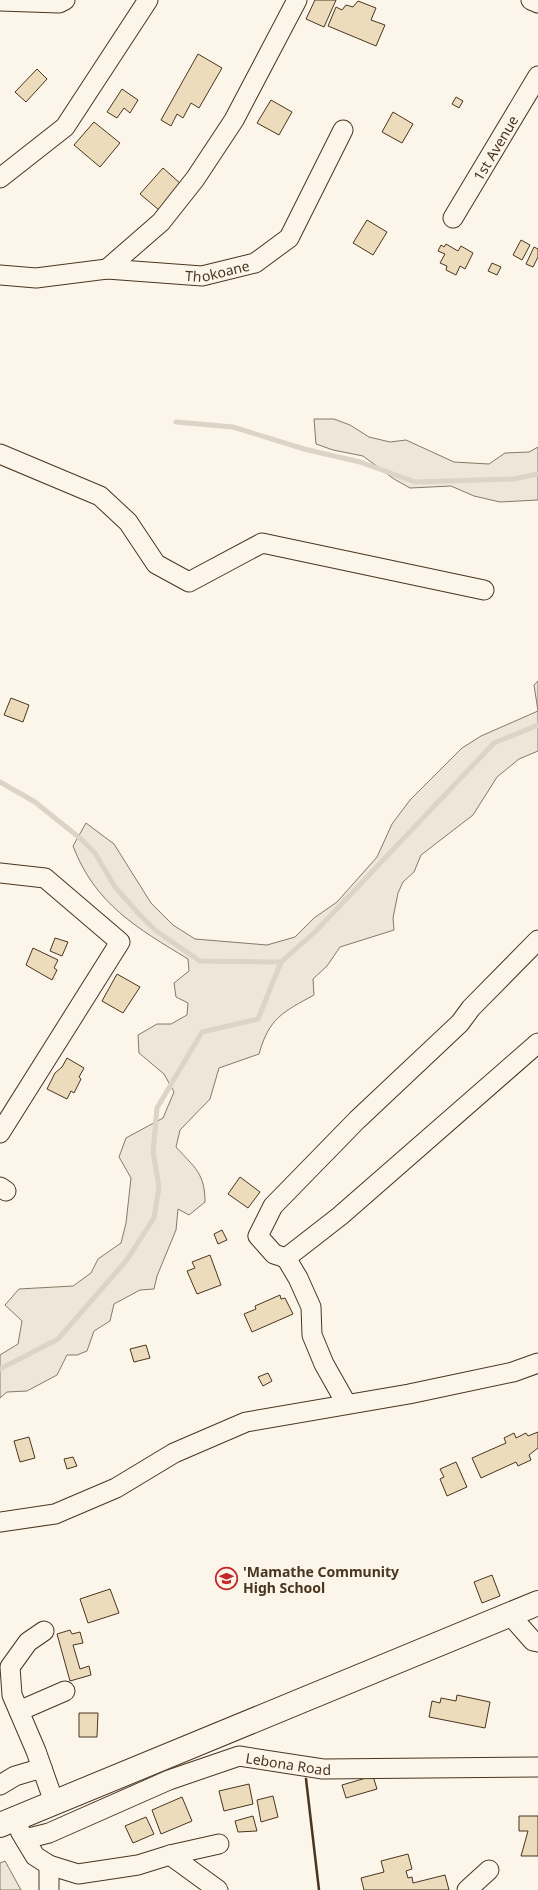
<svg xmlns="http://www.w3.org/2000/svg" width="538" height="1890" font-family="'Noto Sans',sans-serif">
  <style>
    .green { fill: #ede6d9; stroke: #887966 }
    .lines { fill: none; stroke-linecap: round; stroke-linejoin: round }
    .stream { stroke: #dcd4c6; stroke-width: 5 }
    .building { fill: #ecdcbc; stroke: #4a3520 }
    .minor-casing { stroke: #4a3520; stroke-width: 21 }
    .major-casing { stroke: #4a3520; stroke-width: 26 }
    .minor { stroke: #fbf6e9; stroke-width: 19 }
    .major { stroke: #fbf6e9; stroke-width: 24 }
    .wall { stroke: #4a3520; stroke-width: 2.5 }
    .labels { text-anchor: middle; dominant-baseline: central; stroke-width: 4; stroke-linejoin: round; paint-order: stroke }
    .street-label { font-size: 14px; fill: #4a3520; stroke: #fbf6e9 }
    .poi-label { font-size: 14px; font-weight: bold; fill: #4a3520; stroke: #fbf6e9; text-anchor: start }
  </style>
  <rect width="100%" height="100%" fill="#fbf6e9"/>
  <path class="green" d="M314,419H334L350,425L369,437L390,442L406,440L454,462L489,464L505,453L529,452L538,447V500L500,502L474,496L451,486L410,488L394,479L363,456L333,450L316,444Z
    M538,681V751L519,759L497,777L473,815L421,855L414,872L403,882L398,893L393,918L394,930L340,947L327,966L313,979L314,995C283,1012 269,1018 259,1054L219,1068L210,1099L180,1130L176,1147C194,1167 205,1173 205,1202L189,1215L178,1209L176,1230L157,1276L154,1289L140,1290L114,1304L110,1321L94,1331L87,1351L77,1355H67L57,1375L27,1391L7,1392L0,1398V1355L18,1344L22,1321L5,1305L19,1289L73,1286L91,1273L98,1259L121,1243L126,1223L131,1178L119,1157L126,1138L163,1118L174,1092L164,1074L139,1053L138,1035L157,1024H171L187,1015L188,1003L176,997L174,983L189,971L188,959C137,928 95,904 73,846L86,823L114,844L151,903L173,925L195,939L267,945L295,937L314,918L337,902L377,857L392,824L410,800L462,748L481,736L538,711L534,685Z
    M5,1861L21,1890H0V1863Z"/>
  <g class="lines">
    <path class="stream" d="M176,422L233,427L304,449L360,462L415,482L513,479L538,474
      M0,782L35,802L81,839L95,853L115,887L138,913L156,931L200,961L281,962
      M0,1369L58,1339L126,1261L154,1218L159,1187L153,1152L157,1108L202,1032L258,1019L281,962L315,932L494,743L538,725"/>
  </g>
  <path class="building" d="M315,0H336L324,27L306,19Z
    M358,1L376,8L371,20L385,25L376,46L328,26L336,7L342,10L346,5L353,7Z
    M198,54L222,68L199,108L191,103L183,118L177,114L171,126L161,120Z
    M37,69L47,79L26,102L15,92Z
    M122,89L138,100L130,113L124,108L117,118L107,112Z
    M456,97L463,101L459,108L452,104Z
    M271,100L292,112L279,135L257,123Z
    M393,112L413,124L402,143L382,132Z
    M94,122L120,143L100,167L74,145Z
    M163,168L181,184L159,210L140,194Z
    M367,220L387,232L373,255L353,243Z
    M521,240L530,245L522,260L513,255Z
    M446,244L458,251L461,246L473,253L465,269L460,266L456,275L446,270L447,266L440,263L445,254L438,251L441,245L444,247Z
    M534,247L538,249V257L533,267L526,264Z
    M492,263L501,267L497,275L488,271Z
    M11,698L29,705L23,722L4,715Z
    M55,938L68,942L62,956L50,951Z
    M33,948L58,960L54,968L57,970L52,980L26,965Z
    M117,974L140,987L123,1013L102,1001Z
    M67,1058L84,1068L79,1077L81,1079L74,1093L71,1091L67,1099L47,1089L55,1073L62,1067Z
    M240,1177L260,1192L248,1208L228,1194Z
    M222,1230L227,1240L218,1244L214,1234Z
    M210,1255L221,1285L197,1294L187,1271L195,1268L192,1262Z
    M280,1295L281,1299L285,1298L293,1314L252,1332L244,1314L256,1309L255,1306Z
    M146,1345L150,1358L134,1362L130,1349Z
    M268,1373L272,1381L263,1386L258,1377Z
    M538,1432V1448L529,1455L531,1460L518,1466L516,1462L481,1478L472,1458L506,1443L504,1438L514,1433L516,1438L526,1433L528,1436Z
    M29,1437L35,1458L20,1462L14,1441Z
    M73,1457L77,1466L67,1469L64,1459Z
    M456,1462L467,1487L447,1496L440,1479L444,1477L440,1469Z
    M492,1575L500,1596L482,1603L474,1582Z
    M110,1589L119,1613L88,1623L80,1599Z
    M70,1630L72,1634L80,1632L83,1643L73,1645L80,1669L89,1666L91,1675L70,1681L57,1634Z
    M457,1695L490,1702L485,1728L429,1717L432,1701L440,1703L441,1698L456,1701Z
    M79,1713H98L97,1737H79Z
    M373,1776L377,1789L346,1798L342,1785Z
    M249,1784L253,1804L224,1811L219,1791Z
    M273,1796L278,1817L261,1822L257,1800Z
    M182,1797L192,1821L161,1834L152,1810Z
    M253,1816L257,1831L238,1832L235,1821Z
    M519,1816H538V1856H521L528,1831H519Z
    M146,1817L154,1834L133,1843L125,1826Z
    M408,1854L412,1869L406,1871L408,1878L412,1877L413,1883L445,1875L449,1890H364L361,1878L384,1872L381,1861Z"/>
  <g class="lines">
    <defs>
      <g id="minor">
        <path d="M531,0L538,3"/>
        <path d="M0,1L59,3L65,0"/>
        <path d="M0,178L65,127L148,0"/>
        <path id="s1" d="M453,218L538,76"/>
        <path id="s2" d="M107,269L202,276L255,263L289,238L343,130"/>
        <path d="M0,275L36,278L107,269L161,222L195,179L234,120L297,0"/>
        <path d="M0,454L100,496L128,522L156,564L189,582L262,543L484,590"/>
        <path d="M0,873L45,878L120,942L0,1133"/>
        <path d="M0,1187L6,1191"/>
        <path d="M286,1258L340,1216L538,1043"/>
        <path d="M346,1403L324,1364L312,1335L311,1307L298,1278L286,1258L274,1254L258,1236L273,1206L357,1120L460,1023L471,1008L538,940"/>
        <path d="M0,1522L55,1514L116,1488L174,1453L246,1422L409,1394L513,1372L538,1363"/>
        <path d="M510,1615L533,1641L538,1642"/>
        <path d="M44,1631L28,1642L10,1667L12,1695L36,1751L54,1802"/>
        <path d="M19,1711L65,1691"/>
        <path d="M0,1785L15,1776L42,1768"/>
        <path d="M20,1831L35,1856L49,1865L78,1874L138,1865L170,1855L219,1844"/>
        <path id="s3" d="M25,1839L49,1833L169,1780L239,1756L323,1769L538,1767"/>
        <path d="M170,1855L218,1890"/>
        <path d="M49,1865V1890"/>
        <path d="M467,1890L489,1870"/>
      </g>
      <path id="major" d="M0,1825L538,1603"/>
    </defs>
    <use href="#minor" class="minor-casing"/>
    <use href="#major" class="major-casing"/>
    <use href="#minor" class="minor"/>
    <use href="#major" class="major"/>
    <path class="wall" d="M306,1779L319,1890"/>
  </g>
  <defs>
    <symbol id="school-ring" viewBox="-11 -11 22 22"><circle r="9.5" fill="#fbf6e9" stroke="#c62828" stroke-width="1.5"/><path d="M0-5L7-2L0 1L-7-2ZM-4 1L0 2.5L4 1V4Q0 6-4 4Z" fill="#c62828"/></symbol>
  </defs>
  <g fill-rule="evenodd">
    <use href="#school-ring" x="214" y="1566" width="25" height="25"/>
  </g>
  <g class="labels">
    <g class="street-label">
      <text stroke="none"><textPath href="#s1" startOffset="82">1st Avenue</textPath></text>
      <text stroke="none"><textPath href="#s2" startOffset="111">Thokoane</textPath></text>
      <text stroke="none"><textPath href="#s3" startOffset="280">Lebona Road</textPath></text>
    </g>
    <g class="poi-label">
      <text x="243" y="1571">'Mamathe Community<tspan x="243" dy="16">High School</tspan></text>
    </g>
  </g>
</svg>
